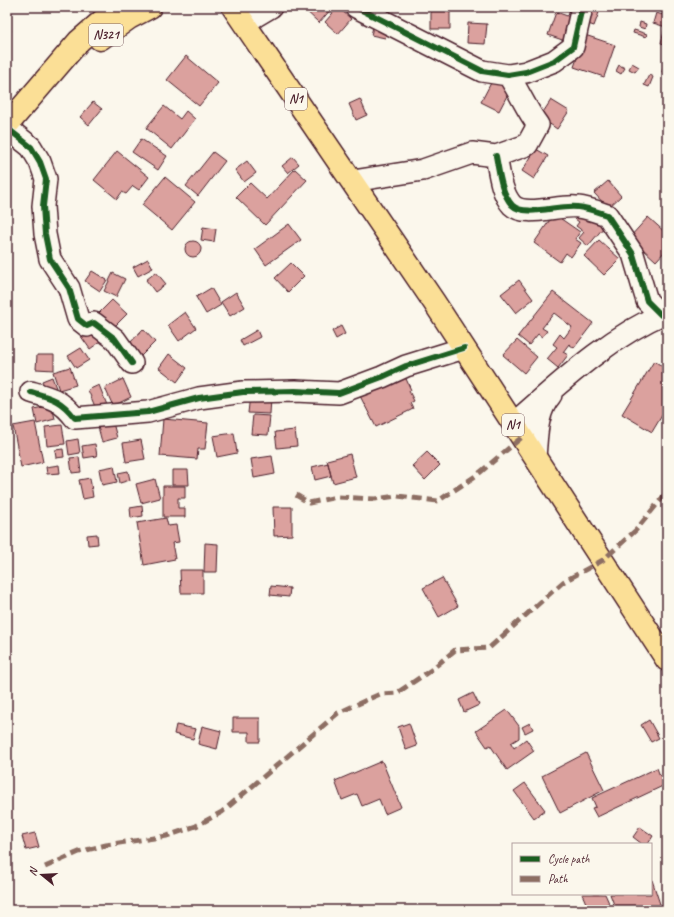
<svg xmlns="http://www.w3.org/2000/svg" width="674" height="917" font-family="Caveat,sans-serif">
  <style>
    .building { fill: #dba19e; stroke: #4a1f2b }
    .lines { fill: none; stroke-linecap: round; stroke-linejoin: round }
    .minor-casing { stroke: #4a1f2b; stroke-width: 24 }
    .major-casing { stroke: #4a1f2b; stroke-width: 25 }
    .highway-casing { stroke: #4a1f2b; stroke-width: 25 }
    .minor { stroke: #fbf7ec; stroke-width: 21 }
    .major { stroke: #fbdf96; stroke-width: 22 }
    .highway { stroke: #fbdf96; stroke-width: 22 }
    .quiet { stroke: #8d6e63; stroke-width: 5; stroke-dasharray: 10 5; stroke-linecap: butt }
    .cycleway-casing { stroke: #fbf7ec; stroke-width: 8 }
    .cycleway { stroke: #1b5e20; stroke-width: 6 }
    .labels { text-anchor: middle; dominant-baseline: central; stroke-width: 3; stroke-linejoin: round; paint-order: stroke }
    .shield { fill: #fbf7ec; stroke: #7f6065; stroke-width: 1 }
    .shield-label { font-size: 13px; font-weight: bold; fill: #4a1f2b }
  </style>
  <rect width="100%" height="100%" fill="#fbf7ec"/>
  <filter id="ink" filterUnits="userSpaceOnUse"><feTurbulence type="fractalNoise" baseFrequency=".025" numOctaves="2"/><feDisplacementMap in="SourceGraphic" scale="8" xChannelSelector="R" yChannelSelector="G"/><feConvolveMatrix kernelMatrix="1 2 1 2 8 2 1 2 1" color-interpolation-filters="sRGB"/></filter>
  <g filter="url(#ink)">
    <path class="building" d="M302,7H331L332,8L319,23Z
      M338,7L351,19L338,34L325,22Z
      M431,7H450V29H431Z
      M588,7H601L594,26L582,22Z
      M556,12L576,19L568,42L548,35Z
      M656,13L667,16L666,27L653,23Z
      M640,22L646,24L645,29L639,27Z
      M468,23L487,24L485,44L467,43Z
      M373,27L387,31L385,38L371,35Z
      M665,28H667V45L661,43Z
      M7,29L11,30L7,40Z
      M634,30L647,34L646,37L633,33Z
      M585,35L615,45L604,77L574,67Z
      M186,56L218,83L199,106L167,80Z
      M666,59H667V74L662,72Z
      M632,63L639,67L635,72L629,69Z
      M619,65L625,68L621,74L616,71Z
      M649,75L653,77L649,87L644,85Z
      M493,79L511,88L499,111L481,102Z
      M360,99L367,115L356,120L349,104Z
      M551,100L569,111L557,129L540,117Z
      M93,102L102,109L89,125L80,117Z
      M164,106L180,119L186,111L195,119L172,149L146,128Z
      M141,139L167,156L158,170L132,152Z
      M536,149L548,156L534,179L522,171Z
      M117,151L149,177L139,190L133,186L126,194L122,192L117,199L94,180Z
      M213,152L225,161L198,196L186,186Z
      M293,157L299,164L288,173L282,166Z
      M247,161L256,173L244,182L235,170Z
      M295,169L307,180L265,225L236,197L250,183L267,199Z
      M165,177L195,202L172,230L142,205Z
      M608,181L621,196L608,208L594,193Z
      M583,210L604,227L588,246L579,238L584,232L576,226L579,222L575,219Z
      M554,214L580,232L575,239L581,243L571,257L566,253L560,262L534,243Z
      M648,217L667,234V249L656,261L630,237Z
      M289,224L301,240L266,265L255,249Z
      M203,227L216,229L214,242L201,240Z
      M599,240L620,259L604,275L584,256Z
      M185 249a8 8 0 1 1 16 0a8 8 0 1 1-16 0Z
      M148,259L153,268L138,276L133,267Z
      M291,263L304,276L288,292L275,278Z
      M92,271L107,280L100,291L85,281Z
      M156,272L166,284L155,292L146,280Z
      M113,273L125,279L116,297L104,291Z
      M519,280L533,299L516,313L501,294Z
      M211,288L221,305L206,314L196,297Z
      M236,292L245,307L230,316L221,302Z
      M553,292L593,323L574,348L569,344L563,352L568,355L558,368L547,359L557,347L553,344L560,334L564,338L572,327L554,313L542,328L547,331L542,337L538,334L529,345L518,336Z
      M112,300L127,314L111,330L96,316Z
      M185,312L196,328L179,341L168,325Z
      M95,325L104,339L90,349L80,335Z
      M341,326L345,334L336,339L332,331Z
      M143,329L155,342L141,356L129,344Z
      M257,330L260,337L243,346L240,340Z
      M517,340L537,357L524,373L503,355Z
      M81,348L89,360L76,368L68,356Z
      M169,354L187,368L177,382L159,368Z
      M37,355H54V370L36,369Z
      M654,361L667,369V407L652,432L622,414Z
      M70,367L76,385L59,390L53,372Z
      M403,372L411,390L409,391L414,401L410,403L413,409L376,427L359,394Z
      M52,377L56,388L47,392L42,381Z
      M123,379L131,397L113,406L105,388Z
      M99,385L107,405L96,409L88,390Z
      M250,395L271,397L270,414L248,413Z
      M52,405L55,419L37,424L34,409Z
      M253,415L270,416L268,435L251,434Z
      M112,419L117,438L102,442L97,423Z
      M163,419L208,423L205,449H198L197,459L160,456Z
      M35,422L43,462L21,467L13,426Z
      M62,425L65,444L47,446L45,427Z
      M295,430L297,446L277,448L275,432Z
      M234,433L237,453L217,457L213,436Z
      M78,439L80,453L69,455L67,441Z
      M141,440L145,459L126,462L123,443Z
      M95,444L97,456L84,458L82,446Z
      M63,449L64,457L56,458L55,450Z
      M427,452L440,465L425,480L412,466Z
      M350,454L356,477L333,483L327,460Z
      M272,456L275,474L254,478L251,459Z
      M79,457L81,472L72,473L70,458Z
      M328,463L331,476L315,480L312,467Z
      M59,465L60,473L47,474L46,467Z
      M114,466L117,482L102,485L99,469Z
      M172,470H188L189,485H172Z
      M128,471L130,480L120,483L118,473Z
      M90,478L93,497L83,499L79,480Z
      M155,479L160,498L141,503L136,484Z
      M163,486H185V498H178V508H185V517H163Z
      M142,506L143,516L131,518L130,508Z
      M273,507H292V535L274,536Z
      M166,518L168,526L176,525L179,542L172,543L175,559L144,565L137,523Z
      M97,534L98,544L88,545L87,535Z
      M205,543L218,544L217,572H204Z
      M180,570H203V593H181Z
      M442,578L458,606L439,617L423,588Z
      M271,586L290,588L289,597L270,595Z
      M473,693L479,705L464,712L459,700Z
      M507,710L519,726V738L511,743L514,748L526,739L534,751L507,770L490,745L487,747L476,731Z
      M233,718H260V742H249V732H233Z
      M649,720L659,738L651,742L641,725Z
      M409,723L417,746L406,750L398,727Z
      M530,723L533,729L525,733L522,727Z
      M176,725L196,729L193,739L174,734Z
      M202,726L221,731L217,749L198,744Z
      M586,753L604,790L560,813L542,776Z
      M382,761L401,807L385,814L379,799L362,806L357,794L342,800L335,781Z
      M657,768L660,776L667,773V784L597,817L592,808L596,807L592,798Z
      M525,783L545,810L534,818L514,791Z
      M640,827L653,836L648,844H642L633,837Z
      M35,833L39,847L26,850L22,836Z
      M651,877L662,910H616L610,894H651Z
      M582,894H605L609,903L594,910H589Z
      M517,908H537V910H517Z"/>
    <g class="lines">
      <defs>
        <path id="minor" d="M356,7L482,71L508,75L526,72L554,61L573,47L582,7
          M244,23L271,7
          M7,128L31,147L40,162L46,179L43,206L45,234L50,259L69,288L78,319L87,326L94,323L115,339L132,363
          M496,156C499,171 501,193 512,205C525,218 560,204 578,207C588,208 598,212 607,215L633,254L647,301L661,315
          M353,181L423,170L472,153L496,156L527,145L538,125C526,109 519,91 508,75
          M31,392C52,398 61,400 75,418L148,412L199,398L243,392L295,391L339,393L382,377L406,366L464,348
          M513,424C560,383 608,337 667,312
          M535,457C537,437 536,412 551,395"/>
        <path id="major" d="M100,39L129,18L150,7
          M7,125L79,41L118,7"/>
        <path id="highway" d="M233,7L434,302L667,660"/>
      </defs>
      <use href="#minor" class="minor-casing"/>
      <use href="#major" class="major-casing"/>
      <use href="#highway" class="highway-casing"/>
      <use href="#minor" class="minor"/>
      <use href="#major" class="major"/>
      <use href="#highway" class="highway"/>
      <path class="quiet" d="M296,495L309,503L337,497L375,499L397,496L438,501L477,475L522,437
        M45,867L79,852L106,845L167,836L196,826L222,812L338,713L380,694L397,693L431,670L455,650L489,648L563,582L603,560L636,530L667,492"/>
      <defs>
        <path id="cycleway" d="M356,7L482,71L508,75L526,72L554,61L573,47L582,7
          M7,128L31,147L40,162L46,179L43,206L45,234L50,259L69,288L78,319L87,326L94,323L115,339L132,363
          M496,156C499,171 501,193 512,205C525,218 560,204 578,207C588,208 598,212 607,215L633,254L647,301L661,315
          M31,392C52,398 61,400 75,418L148,412L199,398L243,392L295,391L339,393L382,377L406,366L464,348"/>
      </defs>
      <use href="#cycleway" class="cycleway-casing"/>
      <use href="#cycleway" class="cycleway"/>
    </g>
  </g>
  <g class="labels">
    <g class="shield">
      <rect x="89" y="24" width="34" height="22" rx="3"/>
      <rect x="285" y="88" width="22" height="22" rx="3"/>
      <rect x="502" y="414" width="22" height="22" rx="3"/>
    </g>
    <g class="shield-label">
      <text x="106" y="35">N321</text>
      <text x="296" y="99">N1</text>
      <text x="513" y="425">N1</text>
    </g>
  </g>
  <rect width="674" height="917" fill="none" stroke="#fbf7ec" stroke-width="24"/>
  <rect x="12" y="12" width="650" height="893" fill="none" stroke="#4a1f2b" stroke-width="1.5" filter="url(#ink)"/>
  <rect x="512" y="843" width="140" height="52" fill="#fbf7ec" stroke="#b4a19f"/>
  <rect x="520" y="856" width="20" height="6" fill="#1b5e20" stroke="#b4a19f"/>
  <text x="548" y="863" font-size="12" fill="#4a1f2b">Cycle path</text>
  <rect x="520" y="876" width="20" height="6" fill="#8d6e63" stroke="#b4a19f"/>
  <text x="548" y="883" font-size="12" fill="#4a1f2b">Path</text>
  <g transform="translate(42 875) rotate(288)" stroke="#fbf7ec" stroke-width="3" paint-order="stroke">
  <path d="M0-3L7 15L0 10L-7 15Z" fill="#4a1f2b"/>
  <text y="-6" font-size="11" font-weight="bold" text-anchor="middle" fill="#4a1f2b">N</text>
  </g>
</svg>
